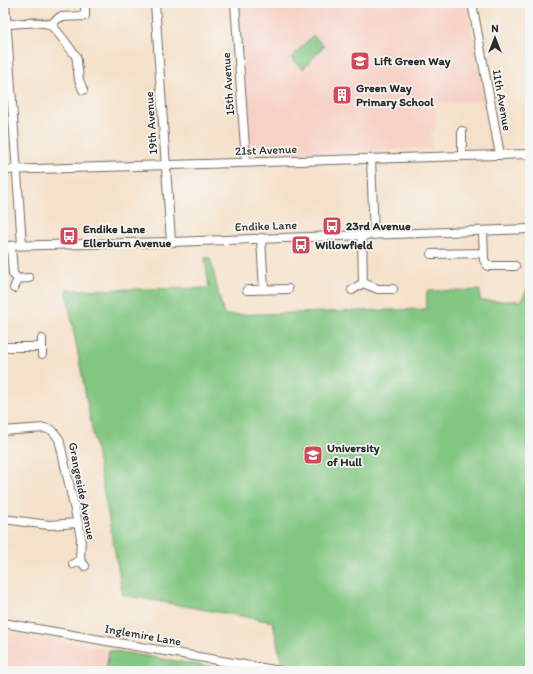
<svg xmlns="http://www.w3.org/2000/svg" width="533" height="674" font-family="Itim,sans-serif">
  <style>
    .built { fill: #f7d1c6 }
    .green { fill: #81c681; stroke: #567856 }
    .lines { fill: none; stroke-linecap: round; stroke-linejoin: round }
    .minor-casing { stroke: #726b62; stroke-width: 10 }
    .minor { stroke: #fff; stroke-width: 8 }
    .labels { text-anchor: middle; dominant-baseline: central; stroke-width: 3.5; stroke-linejoin: round; paint-order: stroke }
    .poi-label { font-size: 12px; font-weight: bold; fill: #2b2b2b; stroke: #f6f6f2; text-anchor: start }
    .street-label { font-size: 12px; fill: #2b2b2b; stroke: #f6f6f2 }
  </style>
  <rect width="100%" height="100%" fill="#f6f6f2"/>
  <filter id="ink" filterUnits="userSpaceOnUse"><feTurbulence type="fractalNoise" baseFrequency=".025" numOctaves="2"/><feDisplacementMap in="SourceGraphic" scale="8" xChannelSelector="R" yChannelSelector="G"/><feConvolveMatrix kernelMatrix="1 2 1 2 8 2 1 2 1" color-interpolation-filters="sRGB"/></filter>
  <filter id="wash" filterUnits="userSpaceOnUse"><feTurbulence type="fractalNoise" baseFrequency=".012" numOctaves="4" result="noise"/><feDisplacementMap in="SourceGraphic" scale="16" xChannelSelector="R" yChannelSelector="G"/><feGaussianBlur stdDeviation="0.9" result="paint"/><feColorMatrix in="noise" values="0 0 0 0 0 0 0 0 0 0 0 0 0 0 0 0 0 1.4 0 .05"/><feComposite in="paint" operator="in"/></filter>
  <g filter="url(#wash)">
    <rect width="100%" height="100%" fill="#f5e1c9"/>
    <path class="built" d="M239,3H466L485,101L434,104L435,130H431L432,148L258,156L249,149Z
      M3,631L109,650L230,671H3Z"/>
    <path class="green" d="M313,35L324,46L303,69L291,58Z
      M205,258H210L224,315L426,309L427,291L480,290V301H521L530,284V671H283L273,622L123,595L66,290L209,288Z
      M109,650L236,671H106Z"/>
  </g>
  <g filter="url(#ink)">
    <g class="lines">
      <defs>
        <path id="minor" d="M5,3L22,245
          M155,3L171,242
          M235,3L246,162
          M472,3L500,155
          M3,25C13,24 42,20 50,25C58,30 69,48 76,56L77,61L79,80L83,90
          M50,25L60,17L85,16V3
          M462,131V156
          M371,159L374,235
          M3,170L530,154
          M483,231L484,260L488,266H515
          M362,235L363,283
          M261,238L264,290
          M3,246L171,242L530,229
          M11,246L13,274L18,279
          M431,254L484,253
          M14,288L18,279L29,278
          M247,290L288,289
          M352,290L363,283L378,289H393
          M42,339V354
          M3,347H42
          M3,431L44,428L52,430L59,439L81,537L80,560
          M3,519L49,525L78,523
          M73,564L80,560L85,566
          M3,623L280,671"/>
      </defs>
      <use href="#minor" class="minor-casing"/>
      <use href="#minor" class="minor"/>
    </g>
  </g>
  <defs>
    <symbol id="school-square" viewBox="-11 -11 22 22"><rect x="-9" y="-9" width="18" height="18" rx="4" fill="#d1495b" stroke="#f6f6f2"/><path d="M0-5L7-2L0 1L-7-2ZM-4 1L0 2.5L4 1V4Q0 6-4 4Z" fill="#fff"/></symbol>
    <symbol id="building-square" viewBox="-11 -11 22 22"><rect x="-9" y="-9" width="18" height="18" rx="4" fill="#d1495b" stroke="#f6f6f2"/><path d="M-4-6H4V6H1V3H-1V6H-4ZM-2.5-4.3h1.7v1.8h-1.7ZM.8-4.3h1.7v1.8H.8ZM-2.5-1h1.7V.8h-1.7ZM.8-1h1.7V.8H.8Z" fill="#fff"/></symbol>
    <symbol id="bus-square" viewBox="-11 -11 22 22"><rect x="-9" y="-9" width="18" height="18" rx="4" fill="#d1495b" stroke="#f6f6f2"/><path d="M-5-6H5V4H4V6H2V4H-2V6H-4V4H-5ZM-3.5-4V0h7V-4ZM-3.5 1.2v1.5H-2V1.2ZM2 1.2v1.5H3.5V1.2Z" fill="#fff"/></symbol>
    <symbol id="university-square" viewBox="-11 -11 22 22"><rect x="-9" y="-9" width="18" height="18" rx="4" fill="#d1495b" stroke="#f6f6f2"/><path d="M0-5L7-2L0 1L-7-2ZM-4 1L0 2.5L4 1V4Q0 6-4 4Z" fill="#fff"/></symbol>
  </defs>
  <g fill-rule="evenodd">
    <use href="#school-square" x="349" y="50" width="22" height="22"/>
    <use href="#building-square" x="331" y="84" width="22" height="22"/>
    <use href="#bus-square" x="321" y="215" width="22" height="22"/>
    <use href="#bus-square" x="58" y="225" width="22" height="22"/>
    <use href="#bus-square" x="290" y="234" width="22" height="22"/>
    <use href="#university-square" x="302" y="444" width="22" height="22"/>
  </g>
  <g class="labels">
    <g class="poi-label">
      <text x="374" y="61">Lift Green Way</text>
      <text x="356" y="88">Green Way<tspan x="356" dy="14">Primary School</tspan></text>
      <text x="346" y="226">23rd Avenue</text>
      <text x="83" y="229">Endike Lane<tspan x="83" dy="14">Ellerburn Avenue</tspan></text>
      <text x="315" y="245">Willowfield</text>
      <text x="327" y="448">University<tspan x="327" dy="14">of Hull</tspan></text>
    </g>
    <g class="street-label">
      <text transform="translate(228 84) rotate(-94)">15th Avenue</text>
      <text transform="translate(502 100) rotate(80)">11th Avenue</text>
      <text transform="translate(151 123) rotate(-94)">19th Avenue</text>
      <text transform="translate(266 150) rotate(-2)">21st Avenue</text>
      <text transform="translate(266 226) rotate(-2)">Endike Lane</text>
      <text transform="translate(82 491) rotate(79)">Grangeside Avenue</text>
      <text transform="translate(143 635) rotate(10)">Inglemire Lane</text>
    </g>
  </g>
  <rect width="533" height="674" fill="none" stroke="#f6f6f2" stroke-width="16"/>
  <g transform="translate(495 38)" stroke="#f6f6f2" stroke-width="3" paint-order="stroke">
  <path d="M0-3L7 15L0 10L-7 15Z" fill="#2b2b2b"/>
  <text y="-6" font-size="11" font-weight="bold" text-anchor="middle" fill="#2b2b2b">N</text>
  </g>
</svg>
